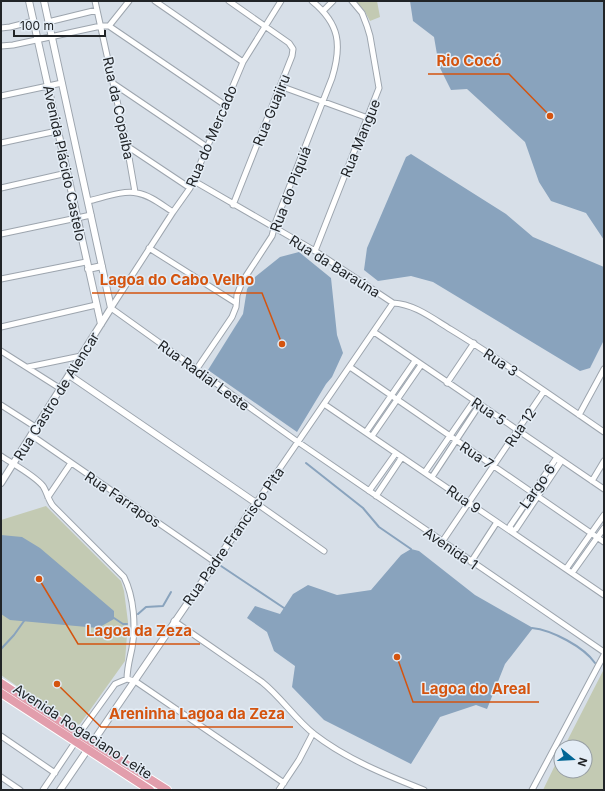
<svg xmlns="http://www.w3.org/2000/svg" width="605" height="791" font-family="Inter,sans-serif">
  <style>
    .green { fill: #c3cab3 }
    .water { fill: #89a3bd }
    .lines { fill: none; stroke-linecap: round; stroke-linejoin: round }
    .stream { stroke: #89a3bd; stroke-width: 2 }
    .minor-casing { stroke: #9da5ae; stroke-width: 7 }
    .tertiary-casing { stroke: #9da5ae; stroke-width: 8 }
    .primary-casing { stroke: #fff; stroke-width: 10 }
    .minor { stroke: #fff; stroke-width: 5 }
    .tertiary { stroke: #fff; stroke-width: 6 }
    .primary { stroke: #e29eac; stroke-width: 8 }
    .labels { text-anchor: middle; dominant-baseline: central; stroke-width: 3; stroke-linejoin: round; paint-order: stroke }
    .street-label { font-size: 14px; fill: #212427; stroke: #e4edf6 }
    .leader { fill: none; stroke: #d4540f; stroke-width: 1.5 }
    .callout-dot { fill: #d4540f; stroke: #e4edf6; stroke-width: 1.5 }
    .callout-label { font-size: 15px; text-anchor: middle; font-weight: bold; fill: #d4540f; stroke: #e4edf6; stroke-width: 3; stroke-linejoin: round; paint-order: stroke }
  </style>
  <rect width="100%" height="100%" fill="#d7dfe8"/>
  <path class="green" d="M355,1H377L380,17L370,21L364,10Z
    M46,506L121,581L124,591L128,622L125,661L80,724L74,726L1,675V520Z
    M604,669V790H543L561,753V771H585V747H564Z"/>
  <path class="water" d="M410,1H604V240L586,213L551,201L539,182L525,142L467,89L451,90L439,66L434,37L413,21Z
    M411,154L506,214L533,237L604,267V340L590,368L580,371L433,282L411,276L378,281L364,270L367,248L406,157Z
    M299,252L331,278L337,335L343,353L332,377L326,384L297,432L208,370L243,314L247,289L255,277L280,257Z
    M1,535L22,537L40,548L114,611V619L98,628L10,620L1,614Z
    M411,549L419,551L475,595L533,628L505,664L487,709L476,705L440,717L411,764L324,720L292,687L295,666L274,651L267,632L247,618L255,606L280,614L293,594L308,585L337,595L371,590L401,555Z"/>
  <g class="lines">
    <path class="stream" d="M306,463L363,508L379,527L411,549V551
      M221,566L284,608L287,609
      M138,614L146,607L163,606L171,592
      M114,618L123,624H127
      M532,628C552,630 584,647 595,663
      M1,649L14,635L24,621"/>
    <defs>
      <path id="minor" d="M95,1L127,146L135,192
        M155,1L243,62
        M229,1L289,43L293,49L292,56L233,205
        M281,1L243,62L190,188L173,212L111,308L298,442L604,652
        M323,11L333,1
        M48,22L97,10
        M109,26L225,105
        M1,28L10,27L34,21
        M1,46L13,45L101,26H109L129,1
        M114,84L207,147
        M280,86L368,118
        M1,96L62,83
        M1,143L57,131
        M127,146L190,188
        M194,181L315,251L393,303
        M1,188L67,173
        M88,201C102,198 123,190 137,193C150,195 162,205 173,212
        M1,234L91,215
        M149,248L236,303
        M315,251L379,88L370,36L367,26L362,13L352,1
        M1,279L86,262
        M393,303C414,304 432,318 450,329C503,361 553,397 604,432
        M1,327L96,305
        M374,332L604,489
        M1,351L61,389
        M28,367L81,356
        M350,367L604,542
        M196,370L232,317L236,307L237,295L242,282L272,236L276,221L332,78C342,45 340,24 312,1
        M447,383L474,343
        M324,404L604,595
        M1,405L37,428
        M579,415L604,369
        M366,432L415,361
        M31,435L215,562
        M372,436L421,365
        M1,456C13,464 34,475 43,486C47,492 48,500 53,506L124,577C134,597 136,626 132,648C130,658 127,668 127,679L135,681L284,783
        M560,459V463L516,529L511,531L510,526L555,460Z
        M425,472L474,401
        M432,477L480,404
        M592,481L604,461
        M369,491L396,453
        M376,496L402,457
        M48,497L71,463
        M442,542L544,391
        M324,551L256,503L393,303
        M471,562L497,522
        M566,569L604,515
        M572,573L604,528
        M174,621L262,682C281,697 295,719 314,734C346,759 386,775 424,790
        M79,734L115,684L127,679
        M1,736L55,773
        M1,777L20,790
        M43,790L76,741
        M279,790L299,760L313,733
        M532,790L604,655"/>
      <path id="tertiary" d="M29,1L101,324
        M88,269L102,266
        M1,483L111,308L44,1
        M60,790L256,503L69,375"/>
      <path id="primary" d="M1,683L93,743L167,790
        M1,693L150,790"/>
    </defs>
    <use href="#minor" class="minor-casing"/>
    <use href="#tertiary" class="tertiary-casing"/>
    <use href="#primary" class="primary-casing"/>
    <use href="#minor" class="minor"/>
    <use href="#tertiary" class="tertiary"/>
    <use href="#primary" class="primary"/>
  </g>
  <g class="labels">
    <g class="street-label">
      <text transform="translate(119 108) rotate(78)">Rua da Copaíba</text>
      <text transform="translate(271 110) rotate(-68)">Rua Guajiru</text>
      <text transform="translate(211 136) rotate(-67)">Rua do Mercado</text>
      <text transform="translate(360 138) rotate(-68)">Rua Mangue</text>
      <text transform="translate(65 163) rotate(78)">Avenida Plácido Castelo</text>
      <text transform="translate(290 189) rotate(-69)">Rua do Piquiá</text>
      <text transform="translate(335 266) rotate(32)">Rua da Baraúna</text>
      <text transform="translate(501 362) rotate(34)">Rua 3</text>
      <text transform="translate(204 375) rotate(36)">Rua Radial Leste</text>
      <text transform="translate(56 396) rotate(-58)">Rua Castro de Alencar</text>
      <text transform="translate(489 411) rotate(34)">Rua 5</text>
      <text transform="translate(520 427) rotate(-56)">Rua 12</text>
      <text transform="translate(477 455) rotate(34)">Rua 7</text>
      <text transform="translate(537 486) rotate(-55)">Largo 6</text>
      <text transform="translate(123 499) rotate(34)">Rua Farrapos</text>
      <text transform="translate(464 499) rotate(35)">Rua 9</text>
      <text transform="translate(233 536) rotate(-55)">Rua Padre Francisco Pita</text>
      <text transform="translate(451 548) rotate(35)">Avenida 1</text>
      <text transform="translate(83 731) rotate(33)">Avenida Rogaciano Leite</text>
    </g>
  </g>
  <path class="leader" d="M550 116L509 74H428M282 344L262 293H92M39 579L78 644H200M397 657L413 702H539M57 684L101 727H293"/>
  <g class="callout-dot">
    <circle cx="550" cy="116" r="4"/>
    <circle cx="282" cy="344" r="4"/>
    <circle cx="39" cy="579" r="4"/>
    <circle cx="397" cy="657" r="4"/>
    <circle cx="57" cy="684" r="4"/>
  </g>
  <g class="callout-label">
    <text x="469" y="66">Rio Cocó</text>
    <text x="177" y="285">Lagoa do Cabo Velho</text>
    <text x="139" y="636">Lagoa da Zeza</text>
    <text x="476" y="694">Lagoa do Areal</text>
    <text x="197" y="719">Areninha Lagoa da Zeza</text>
  </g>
  <rect width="605" height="791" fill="none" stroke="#212427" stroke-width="4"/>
  <g transform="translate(573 759) rotate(108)"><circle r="19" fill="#e4edf6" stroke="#969da3"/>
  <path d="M0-3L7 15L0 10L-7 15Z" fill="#016594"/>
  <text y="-6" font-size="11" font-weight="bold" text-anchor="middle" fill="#212427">N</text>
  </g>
  <path d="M14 30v6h91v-6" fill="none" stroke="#212427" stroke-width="2"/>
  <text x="20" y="30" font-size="12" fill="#212427" stroke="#e4edf6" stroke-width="3" paint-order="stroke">100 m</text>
</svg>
